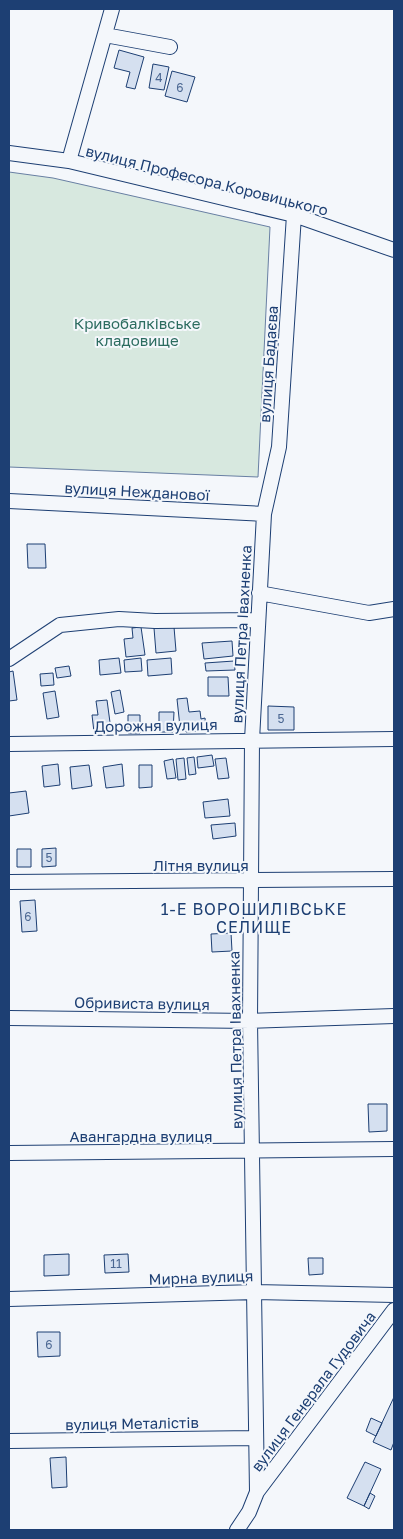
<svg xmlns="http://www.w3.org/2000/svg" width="403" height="1539" font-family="'Golos Text',sans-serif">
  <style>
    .green { fill: #d7e8df; stroke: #687fa3 }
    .building { fill: #d5e0f0; stroke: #1d3f73 }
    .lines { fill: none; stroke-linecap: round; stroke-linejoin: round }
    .minor-casing { stroke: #1d3f73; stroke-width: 16 }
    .minor { stroke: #f4f7fb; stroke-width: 14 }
    .labels { text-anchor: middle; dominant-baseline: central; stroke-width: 4; stroke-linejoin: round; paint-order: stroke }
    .number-label { font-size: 12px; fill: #4b6792 }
    .street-label { font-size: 15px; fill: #1d3f73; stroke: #f4f7fb }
    .park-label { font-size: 15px; fill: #2c6c60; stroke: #f4f7fb }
    .neighbourhood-label { font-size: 16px; letter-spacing: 1px; fill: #1d3f73; stroke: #f4f7fb }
  </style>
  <rect width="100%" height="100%" fill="#f4f7fb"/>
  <path class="green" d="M9,172L53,178L270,227L258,477L9,467Z"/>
  <path class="building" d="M119,50L144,57L135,89L126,87L130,72L114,68Z
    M153,64L169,67L164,90L149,88Z
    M172,71L195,77L187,102L165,96Z
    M27,544H45L46,568H28Z
    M141,627L145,655L126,657L124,639L133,638L132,628Z
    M174,627L176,651L156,653L154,628Z
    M232,641L233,656L204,659L202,643Z
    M119,658L121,673L100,675L99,660Z
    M141,658L142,671L125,672L124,660Z
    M171,658L172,674L148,676L147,660Z
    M234,661L235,670L206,671L205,663Z
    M69,666L71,676L57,678L55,668Z
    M13,671L17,700L9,701V672Z
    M53,673L54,685L41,686L40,674Z
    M208,677H228L229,696H208Z
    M120,690L124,712L115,714L111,692Z
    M55,691L59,717L47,719L43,693Z
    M187,698L189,712L200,711L201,719L205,718L206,730L186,732V727H180L177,699Z
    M107,700L111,730L94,732L92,715H98L96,701Z
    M268,706L294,707V730H268Z
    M159,712H174L173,732H159Z
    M128,715H140V733H128Z
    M212,755L214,766L198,768L197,757Z
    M194,757L196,774L189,775L187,758Z
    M184,758L186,779L178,780L176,759Z
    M226,758L229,778L218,779L215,759Z
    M173,759L176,778L167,779L164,761Z
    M58,764L60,785L44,787L42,766Z
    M122,764L124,786L106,788L103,767Z
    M89,765L92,786L72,789L70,767Z
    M139,765H152V787L139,788Z
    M26,791L29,813L9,816V793Z
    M228,799L230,816L205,818L203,802Z
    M235,823L236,836L213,839L211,825Z
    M56,848V866L42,867V849Z
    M17,849H31V867H17Z
    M35,900L37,931L22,932L20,901Z
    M231,933L232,951L212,952L211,934Z
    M368,1104H387V1131L369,1132Z
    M69,1254V1275L44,1276V1255Z
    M128,1254L129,1272L105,1273L104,1255Z
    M308,1258H323V1274L309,1275Z
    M37,1332H60V1356L38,1357Z
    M394,1397V1442L391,1450L373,1442Z
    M371,1418L382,1423L376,1436L366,1431Z
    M66,1457L67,1487L52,1488L50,1458Z
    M365,1462L381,1469L364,1506L347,1498Z
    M370,1493L375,1496L369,1509L364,1506Z"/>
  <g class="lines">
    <defs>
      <path id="minor" d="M105,35L170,47
        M9,153L69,161L294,215L394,250
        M69,161L112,9
        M9,501L264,514
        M259,593L369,613L394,609
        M9,659L60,625L119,619L155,621L257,620
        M9,744L394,739
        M9,882L394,879
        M9,1018L250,1021L394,1016
        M9,1153L394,1149
        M9,1299L255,1292L394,1295
        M9,1441L255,1438
        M257,1492L394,1310
        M237,1530L249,1512L257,1492L250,1021L252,740L264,514L279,447L294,215"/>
    </defs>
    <use href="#minor" class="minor-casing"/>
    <use href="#minor" class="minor"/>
  </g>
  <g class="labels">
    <g class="number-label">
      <text x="159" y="77">4</text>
      <text x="180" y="87">6</text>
      <text x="281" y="718">5</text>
      <text x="49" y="857">5</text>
      <text x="28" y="916">6</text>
      <text x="116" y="1263">11</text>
      <text x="49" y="1344">6</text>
    </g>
    <g class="street-label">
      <text transform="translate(207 180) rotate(14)">вулиця Професора Коровицького</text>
      <text transform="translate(268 364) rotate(-86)">вулиця Бадаєва</text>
      <text transform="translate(137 491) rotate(3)">вулиця Нежданової</text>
      <text transform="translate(241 634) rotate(-87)">вулиця Петра Івахненка</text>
      <text transform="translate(156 725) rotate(-1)">Дорожня вулиця</text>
      <text x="201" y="865">Літня вулиця</text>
      <text transform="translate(142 1003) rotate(1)">Обривиста вулиця</text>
      <text transform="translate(235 1040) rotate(-91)">вулиця Петра Івахненка</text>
      <text x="141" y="1136">Авангардна вулиця</text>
      <text transform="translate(201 1277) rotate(-2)">Мирна вулиця</text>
      <text transform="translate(313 1391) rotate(-53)">вулиця Генерала Гудовича</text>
      <text transform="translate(132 1423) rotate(-1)">вулиця Металістів</text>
    </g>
    <g class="park-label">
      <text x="137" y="323">Кривобалківське<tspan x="137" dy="17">кладовище</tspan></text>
    </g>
    <g class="neighbourhood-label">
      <text x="254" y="909">1-Е ВОРОШИЛІВСЬКЕ<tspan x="254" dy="18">СЕЛИЩЕ</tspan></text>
    </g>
  </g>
  <rect width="403" height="1539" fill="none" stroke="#1d3f73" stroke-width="20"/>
</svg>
